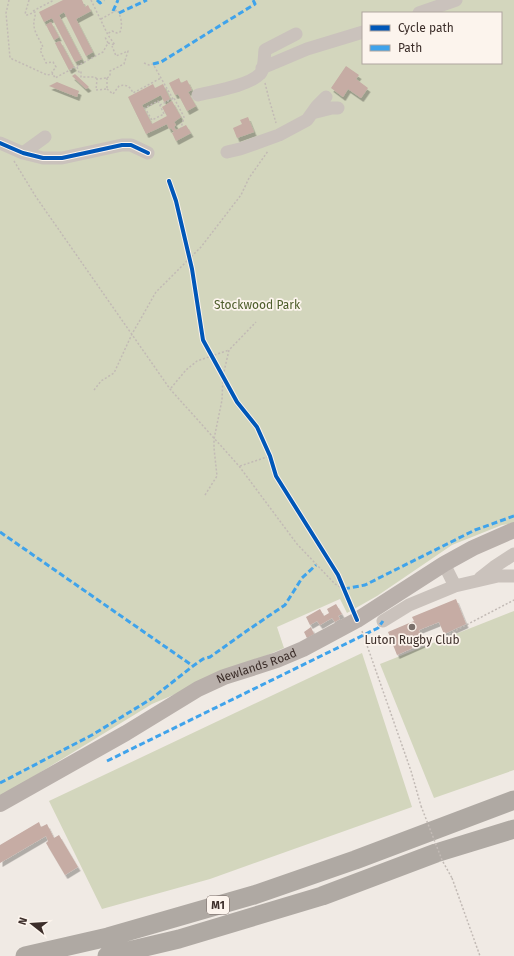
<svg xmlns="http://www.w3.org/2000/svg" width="514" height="956" font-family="'Fira Sans',sans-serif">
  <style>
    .green { fill: #d3d6bd; fill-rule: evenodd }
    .building { fill: #c6aca4; filter: url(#shadow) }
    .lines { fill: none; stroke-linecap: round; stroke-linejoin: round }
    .path { stroke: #c2bab5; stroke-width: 1.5; stroke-dasharray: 2 2; stroke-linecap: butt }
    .minor { stroke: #cac2bc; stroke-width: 13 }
    .major { stroke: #b9b0ab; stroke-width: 16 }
    .highway { stroke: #afa9a3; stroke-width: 19 }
    .path-bridge { stroke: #c2bab5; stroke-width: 1.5; stroke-dasharray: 2 2; stroke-linecap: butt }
    .quiet { stroke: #3fa3eb; stroke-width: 3; stroke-dasharray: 6 3; stroke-linecap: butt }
    .cycleway-casing { stroke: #fcf4ed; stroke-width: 6 }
    .cycleway { stroke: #0057b8; stroke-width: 4 }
    .poi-dot { fill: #7b706b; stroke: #fcf4ed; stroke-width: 1.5 }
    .labels { text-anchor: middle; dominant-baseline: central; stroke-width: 3.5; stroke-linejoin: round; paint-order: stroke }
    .shield { fill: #fcf4ed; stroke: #766964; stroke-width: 1 }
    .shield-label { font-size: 11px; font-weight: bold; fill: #3c2e2a }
    .park-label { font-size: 12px; fill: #4d5d2b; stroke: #fcf4ed }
    .poi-label { font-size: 12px; fill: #3c2e2a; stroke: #fcf4ed }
    .street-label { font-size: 12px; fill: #3c2e2a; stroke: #fcf4ed }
  </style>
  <defs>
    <filter id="shadow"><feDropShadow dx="2.5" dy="4" stdDeviation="0" flood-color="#0004"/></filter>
  </defs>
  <rect width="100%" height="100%" fill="#f0eae4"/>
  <path class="green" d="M0,0H514V523L502,525L452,545L377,596L347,613L340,599L277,627L284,648L152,704L0,797ZM363,13H501V63H363Z
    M514,611V770L434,798L380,664Z
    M362,653L412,807L210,879L102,909L49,801Z"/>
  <path class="building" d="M63,0H82L85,7L88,5L91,11L76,19L93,52L86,56L64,12L59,15L82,59L75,62L52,18L44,22L39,12Z
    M51,22L59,37L54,40L46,25Z
    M60,41L74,67L69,70L55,43Z
    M346,66L359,75L356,79L368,88L361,98L348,89L343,97L331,88Z
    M75,74L89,87L86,89L72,76Z
    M179,78L181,83L187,80L192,90L188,92L196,106L187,111L178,94L175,95L169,83Z
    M57,82L79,91L77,97L49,86Z
    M153,84L155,88L163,84L170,99L164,102L161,95L142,105L152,124L167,116L162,107L172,101L181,117L174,122L176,125L174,127L176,130L186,125L191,133L176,141L172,133L174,132L171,128L169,129L167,124L146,134L128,97Z
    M248,117L254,132L237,138L233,128L242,124L240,120Z
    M456,599L466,624L444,634L439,622L419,630L424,643L397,655L388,632L414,621L412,617Z
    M336,604L342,614L338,616L340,619L335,622L332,618L320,625L317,621L310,625L306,617L320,609L324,616L329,613L327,609Z
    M311,627L314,634L307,638L304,632Z
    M39,822L41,827L47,824L54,838L59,835L78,867L65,875L46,843L48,841L46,836L0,863V845Z"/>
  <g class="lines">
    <path class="path" d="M9,0L6,13L10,58L47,75L53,74
      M29,0L25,14L27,15L35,12C36,17 33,20 34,25C34,32 40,40 43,47L40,50L46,63L53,62L56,67L52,72L55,78L103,52L108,43L105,37
      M91,0L108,35L115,45
      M33,11L54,0
      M101,19L117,10C121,15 123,26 120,32L117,33L112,31L107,34
      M108,43L115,45
      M144,63L149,65L153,64L173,99
      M77,67L79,72L81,71V77H95L97,79
      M107,78L110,76V71L124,64L128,51L116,56L112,46
      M107,78V89L96,90L97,79Z
      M265,83L269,99L276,123
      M107,89L113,94L119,86C126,84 130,86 133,93L161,78
      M158,101L164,114L152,120L145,108Z
      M160,105L174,98L184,117L181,128
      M14,161L36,197L170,389L239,466L297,544L335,584L344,589
      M171,388L186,370L197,361L229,350
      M94,390L101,381L114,373L132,334L156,292L201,247L241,195L249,178L268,151
      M240,466L270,456
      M205,495L217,476L214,448V439L222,400L223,376L229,350L256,322
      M362,631L411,771L421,806
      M449,634L514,600
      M452,878L480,956"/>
    <path class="minor" d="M419,13L456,0
      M262,68L307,49L363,32
      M198,95C214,91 248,86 260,74C265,68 264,57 265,50L296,34
      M312,113L332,108H338
      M0,143L23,153L43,158H62L122,145H131L148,153
      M227,152L240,149L279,135L307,120L317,106L326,97
      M23,153L45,137
      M480,578L494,567L514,554
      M455,586L498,576H514
      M383,621L409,605L455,586L444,564"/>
    <path class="major" id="s1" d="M0,804L126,733L198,689L224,677L277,660L303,649L357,620L444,564L473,548L514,530"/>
    <path class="highway" d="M25,956L108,937L254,895L355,860L514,800
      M107,956L179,939L322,896L436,853L514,829"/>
    <path class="path-bridge" d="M421,806L442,860L452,878"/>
    <path class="quiet" d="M97,0L100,3L104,0
      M113,11L118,0
      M119,13L147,0
      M153,64L161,62L255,4L253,0
      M0,532L193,666
      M344,589L365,585L475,530L514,516
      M107,761L378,628L383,621
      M0,783L92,735L151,699L193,666L203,659L210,657L248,630L285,605L302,578L316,565"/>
    <defs>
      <path id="cycleway" d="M0,143L23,153L43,158H62L122,145H131L148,153
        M169,181L176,201L192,269L203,340L237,402L257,427L270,456L276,476L338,575L357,620"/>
    </defs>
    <use href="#cycleway" class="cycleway-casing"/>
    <use href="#cycleway" class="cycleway"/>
  </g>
  <circle class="poi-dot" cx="412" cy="627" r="4"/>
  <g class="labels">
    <rect class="shield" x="207" y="896" width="22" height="18" rx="3"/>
    <g class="shield-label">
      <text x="218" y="905">M1</text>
    </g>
    <g class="park-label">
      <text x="257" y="305">Stockwood Park</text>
    </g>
    <g class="poi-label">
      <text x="412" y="640">Luton Rugby Club</text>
    </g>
    <g class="street-label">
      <text stroke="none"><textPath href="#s1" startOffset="292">Newlands Road</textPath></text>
    </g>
  </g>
  <rect x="362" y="12" width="140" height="52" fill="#fcf4ed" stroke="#afa59f"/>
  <rect x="370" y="25" width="20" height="6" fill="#0057b8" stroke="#afa59f"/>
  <text x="398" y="32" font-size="12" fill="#3c2e2a">Cycle path</text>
  <rect x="370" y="45" width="20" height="6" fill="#3fa3eb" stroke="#afa59f"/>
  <text x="398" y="52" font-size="12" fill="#3c2e2a">Path</text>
  <g transform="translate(32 924) rotate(287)" stroke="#fcf4ed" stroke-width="3" paint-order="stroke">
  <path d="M0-3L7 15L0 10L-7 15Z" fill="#3c2e2a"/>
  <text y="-6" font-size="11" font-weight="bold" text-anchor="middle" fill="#3c2e2a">N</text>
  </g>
</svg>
